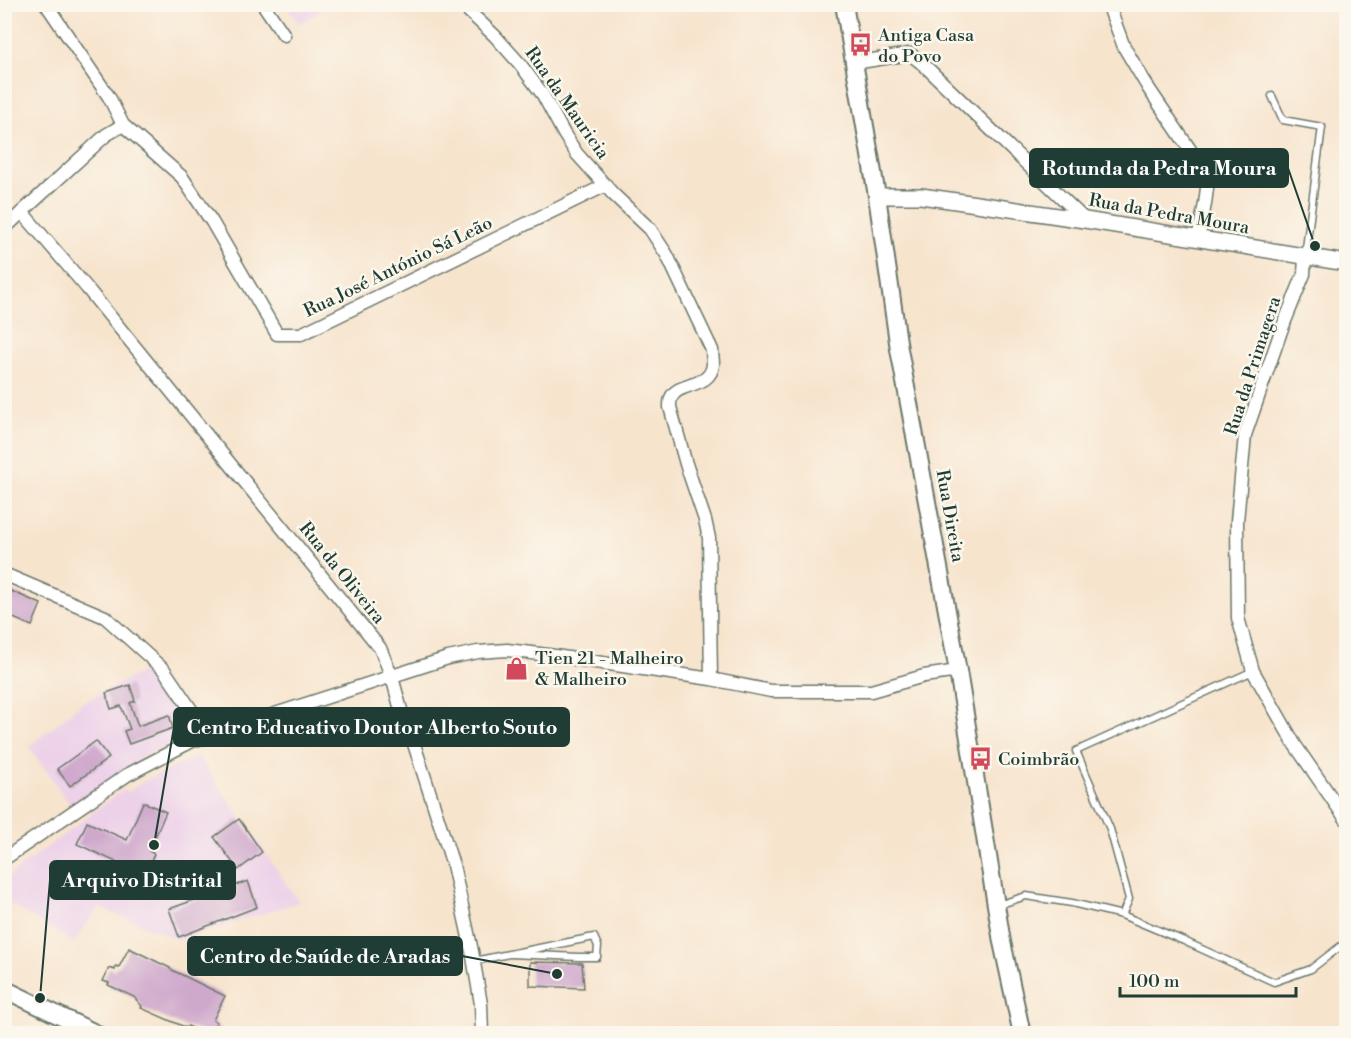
<svg xmlns="http://www.w3.org/2000/svg" width="1351" height="1038" font-family="'Libre Bodoni',serif">
  <style>
    .built { fill: #edd1e9 }
    .building { fill: #cfa9cc }
    .lines { fill: none; stroke-linecap: round; stroke-linejoin: round }
    .service-casing { stroke: #6b776a; stroke-width: 9 }
    .minor-casing { stroke: #6b776a; stroke-width: 15 }
    .tertiary-casing { stroke: #6b776a; stroke-width: 18 }
    .secondary-casing { stroke: #6b776a; stroke-width: 20 }
    .service { stroke: #fff; stroke-width: 6 }
    .minor { stroke: #fff; stroke-width: 12 }
    .tertiary { stroke: #fff; stroke-width: 15 }
    .secondary { stroke: #fff; stroke-width: 16 }
    .labels { text-anchor: middle; dominant-baseline: central; stroke-width: 5; stroke-linejoin: round; paint-order: stroke }
    .poi-label { font-size: 18px; fill: #1f3d34; stroke: #fbf7ec; text-anchor: start }
    .street-label { font-size: 18px; fill: #1f3d34; stroke: #fbf7ec }
    .leader { fill: none; stroke: #1f3d34; stroke-width: 2 }
    .callout-dot { fill: #1f3d34; stroke: #fbf7ec; stroke-width: 2 }
    .callout { fill: #1f3d34; stroke: #1f3d34; stroke-width: 2 }
    .callout-label { font-size: 20px; text-anchor: middle; font-weight: bold; fill: #fff }
  </style>
  <rect width="100%" height="100%" fill="#fbf7ec"/>
  <filter id="ink" filterUnits="userSpaceOnUse"><feTurbulence type="fractalNoise" baseFrequency=".0167" numOctaves="2"/><feDisplacementMap in="SourceGraphic" scale="12" xChannelSelector="R" yChannelSelector="G"/><feConvolveMatrix kernelMatrix="1 2 1 2 8 2 1 2 1" color-interpolation-filters="sRGB"/></filter>
  <filter id="wash" filterUnits="userSpaceOnUse"><feTurbulence type="fractalNoise" baseFrequency=".008" numOctaves="4" result="noise"/><feDisplacementMap in="SourceGraphic" scale="24" xChannelSelector="R" yChannelSelector="G"/><feGaussianBlur stdDeviation="1.35" result="paint"/><feColorMatrix in="noise" values="0 0 0 0 0 0 0 0 0 0 0 0 0 0 0 0 0 1.4 0 .05"/><feComposite in="paint" operator="in"/></filter>
  <g filter="url(#wash)">
    <rect width="100%" height="100%" fill="#f7e4cd"/>
    <path class="built" d="M286,5H331L299,24Z
      M150,668L194,733L141,758L71,806L29,747L83,702Z
      M198,756L299,902L179,940L99,907L74,943L5,900V879L95,811L123,790L129,792L142,782Z"/>
    <g id="blocks">
      <path class="building" d="M4,588L41,604L32,626L4,614Z
        M130,685L135,701L130,703L138,726L169,715L173,728L129,744L124,731L130,729L121,706L111,709L106,693Z
        M96,741L109,758L70,786L57,769Z
        M143,802L166,812L149,851L154,854L144,875L77,844L87,822L127,840Z
        M239,819L262,852L238,870L214,837Z
        M248,881L257,907L179,937L169,909Z
        M129,948L170,968V969L225,996L213,1020L217,1022L215,1025L220,1027L217,1034H205L188,1026L187,1028L141,1008L142,1006L134,997L108,985L109,983L103,981L109,968L115,970L116,966L119,967Z
        M530,962L582,963L584,988L530,986Z"/>
    </g>
  </g>
  <g filter="url(#ink)">
    <use href="#blocks" fill-opacity="0" stroke="#6b776a" stroke-width="1.5"/>
    <g class="lines">
      <defs>
        <path id="service" d="M1272,96L1283,120L1322,127L1305,256
          M998,905L1026,896L1072,903L1122,915L1184,941L1274,982L1311,969L1346,942
          M1122,915L1129,899L1110,829L1076,751L1253,671
          M474,961L594,937L598,946L597,957H579L510,954"/>
        <path id="minor" d="M46,4L109,97L123,125L182,177L212,222L277,334H301L606,185
          M263,4L284,35
          M461,4L495,36L520,64L543,95L564,134L577,154L613,194L650,229L667,255L712,350C712,354 713,360 713,364C711,389 678,381 671,398C670,401 670,404 670,407L686,464L705,520L709,538L711,679
          M1108,4L1124,47L1149,89L1197,160L1208,180L1205,204L1198,239
          M854,63L910,54L923,64L1085,220
          M22,212L87,288L380,648L392,677L401,710L414,744L453,865L472,951L481,1004L482,1034
          M4,229L22,212L106,135L123,125
          M1305,257L1304,274L1281,331L1245,435L1237,521L1238,618L1253,671L1295,745L1346,819
          M4,574L105,617L164,670L192,711L204,738
          M4,859L127,775L192,741L448,658L478,652L507,650L548,655L711,679L771,691H871L924,676L958,671"/>
        <path id="tertiary" d="M877,196H921L963,202L1085,220L1346,263"/>
        <path id="secondary" d="M844,4L877,196L899,349L958,671L1002,942L1022,1034
          M4,989L97,1034"/>
      </defs>
      <use href="#service" class="service-casing"/>
      <use href="#minor" class="minor-casing"/>
      <use href="#tertiary" class="tertiary-casing"/>
      <use href="#secondary" class="secondary-casing"/>
      <use href="#service" class="service"/>
      <use href="#minor" class="minor"/>
      <use href="#tertiary" class="tertiary"/>
      <use href="#secondary" class="secondary"/>
    </g>
  </g>
  <defs>
    <symbol id="bus-bare" viewBox="-9 -9 18 18"><path d="M-5-6H5V4H4V6H2V4H-2V6H-4V4H-5ZM-3.5-4V0h7V-4ZM-3.5 1.2v1.5H-2V1.2ZM2 1.2v1.5H3.5V1.2Z" fill="#d1495b" stroke="#fbf7ec" stroke-width="2.5" paint-order="stroke"/></symbol>
    <symbol id="shop-bare" viewBox="-9 -9 18 18"><path d="M-5-2.5h2.3a2.7 3.5 0 0 1 5.4 0H5L5.5 6h-11ZM-1.5-2.5h3a1.5 2.3 0 0 0-3 0Z" fill="#d1495b" stroke="#fbf7ec" stroke-width="2.5" paint-order="stroke"/></symbol>
  </defs>
  <g fill-rule="evenodd">
    <use href="#bus-bare" x="844" y="28" width="33" height="33"/>
    <use href="#shop-bare" x="500" y="652" width="33" height="33"/>
    <use href="#bus-bare" x="964" y="742" width="33" height="33"/>
  </g>
  <g class="labels">
    <g class="poi-label">
      <text x="878" y="35">Antiga Casa<tspan x="878" dy="21">do Povo</tspan></text>
      <text x="535" y="658">Tien 21 - Malheiro<tspan x="535" dy="21">&amp; Malheiro</tspan></text>
      <text x="998" y="759">Coimbrão</text>
    </g>
    <g class="street-label">
      <text transform="translate(567 103) rotate(55)">Rua da Mauricia</text>
      <text transform="translate(1169 214) rotate(10)">Rua da Pedra Moura</text>
      <text transform="translate(398 267) rotate(-26)">Rua José António Sá Leão</text>
      <text transform="translate(1253 366) rotate(-72)">Rua da Primagera</text>
      <text transform="translate(950 516) rotate(80)">Rua Direita</text>
      <text transform="translate(342 573) rotate(51)">Rua da Oliveira</text>
    </g>
  </g>
  <path class="leader" d="M1315 246L1288 168M154 845L174 727M40 998L50 880M557 974L462 956"/>
  <g class="callout-dot">
    <circle cx="1315" cy="246" r="6"/>
    <circle cx="154" cy="845" r="6"/>
    <circle cx="40" cy="998" r="6"/>
    <circle cx="557" cy="974" r="6"/>
  </g>
  <g class="callout">
    <rect x="1030" y="149" width="258" height="38" rx="6"/>
    <rect x="174" y="708" width="395" height="38" rx="6"/>
    <rect x="50" y="861" width="185" height="38" rx="6"/>
    <rect x="188" y="937" width="274" height="38" rx="6"/>
  </g>
  <g class="callout-label">
    <text x="1159" y="175">Rotunda da Pedra Moura</text>
    <text x="372" y="734">Centro Educativo Doutor Alberto Souto</text>
    <text x="142" y="887">Arquivo Distrital</text>
    <text x="325" y="963">Centro de Saúde de Aradas</text>
  </g>
  <rect width="1351" height="1038" fill="none" stroke="#fbf7ec" stroke-width="24"/>
  <path d="M1120 987v9h176v-9" fill="none" stroke="#1f3d34" stroke-width="3"/>
  <text x="1129" y="987" font-size="18" fill="#1f3d34" stroke="#fbf7ec" stroke-width="4.5" paint-order="stroke">100 m</text>
</svg>
